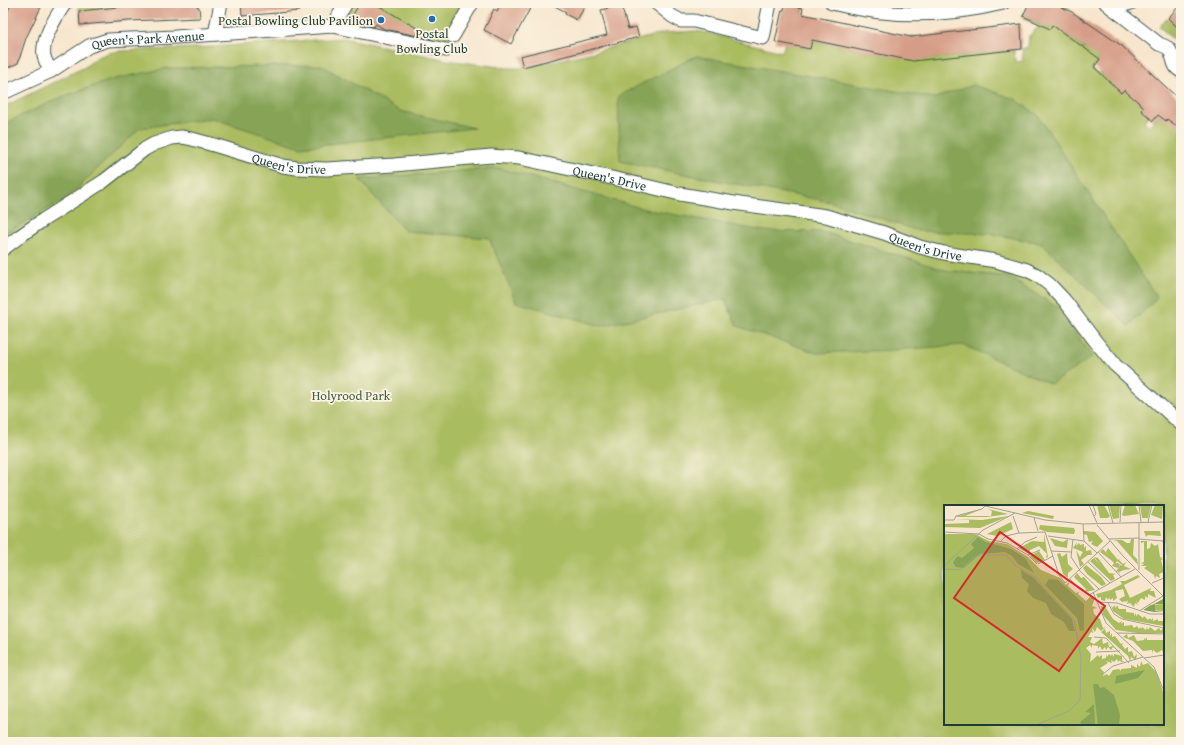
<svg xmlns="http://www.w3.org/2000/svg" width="1184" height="745" font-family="'Gentium Book Plus',serif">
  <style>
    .green { fill: #aabc60; stroke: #647c4a; fill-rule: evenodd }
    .forest { fill: #87a456; stroke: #537045 }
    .building { fill: #d59d87 }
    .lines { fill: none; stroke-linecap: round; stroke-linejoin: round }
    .minor-casing { stroke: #3f564b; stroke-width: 15 }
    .minor { stroke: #fff; stroke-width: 13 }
    .poi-dot { fill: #1f6fb2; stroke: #fcf5e5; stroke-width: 1.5 }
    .labels { text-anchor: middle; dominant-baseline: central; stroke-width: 3.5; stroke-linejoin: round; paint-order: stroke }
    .poi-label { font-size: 13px; fill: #1f3d34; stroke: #fcf5e5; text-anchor: end }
    .street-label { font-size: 13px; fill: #1f3d34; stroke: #fcf5e5 }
    .park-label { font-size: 13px; fill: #425d3f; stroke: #fcf5e5 }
    .inset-road { fill: none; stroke: #a1a290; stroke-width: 1 }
    .view { fill: #d62828; fill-opacity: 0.15; stroke: #d62828; stroke-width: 2 }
    .inset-edge { fill: none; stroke: #1f3d34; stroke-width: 2 }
  </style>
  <rect width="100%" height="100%" fill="#fcf5e5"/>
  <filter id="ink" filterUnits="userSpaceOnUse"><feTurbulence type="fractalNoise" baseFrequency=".025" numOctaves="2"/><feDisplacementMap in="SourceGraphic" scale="8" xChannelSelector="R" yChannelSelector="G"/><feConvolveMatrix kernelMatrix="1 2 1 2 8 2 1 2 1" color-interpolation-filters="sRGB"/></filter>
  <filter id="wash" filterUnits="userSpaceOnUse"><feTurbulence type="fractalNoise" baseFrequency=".012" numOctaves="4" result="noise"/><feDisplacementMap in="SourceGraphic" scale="16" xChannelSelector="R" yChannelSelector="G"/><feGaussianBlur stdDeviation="0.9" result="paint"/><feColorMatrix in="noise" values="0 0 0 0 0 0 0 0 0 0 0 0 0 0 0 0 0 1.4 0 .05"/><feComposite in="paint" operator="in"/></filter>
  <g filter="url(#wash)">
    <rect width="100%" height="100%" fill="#f7e6cd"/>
    <path class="green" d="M81,3H192L107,8L85,11V10L79,11V6Z
      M354,3H465L445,41L440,42C421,40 403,32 385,29C372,27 360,27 348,21C347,14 351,9 354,3Z
      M786,3H802L805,4L803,14L807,15L800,47L809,49L812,40L905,59L910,37L914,36L917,60L1014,50L1015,62L1023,61L1022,49L1028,47L1029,36L1035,30L1040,27L1022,17L1023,15L1050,29L1060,3H1071L1062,20L1072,25L1066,35L1085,49L1094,36L1100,59L1092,69L1097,73L1098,72L1102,75L1112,65L1121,93L1124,90L1136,87L1148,116L1144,121L1149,126L1159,115L1166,120L1170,115L1181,129V742H3V107L85,67L96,58L108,53L120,51L195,48L344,38L447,60L507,68H523L594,52L663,33L694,31L703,32L782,52L785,43L798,32L803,8L785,4ZM945,506H1163V724H945Z
      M1168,18L1178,28L1181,25V47L1159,26Z"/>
    <path class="forest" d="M696,56L935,98L973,85L1015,99L1038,115L1157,298L1129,326L1041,243L992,234L919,231L831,202L684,174L620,161L618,96Z
      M321,65L400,111L474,128L301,147L212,118L140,128L67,198L8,232L3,236V124L64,96L114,79L168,68Z
      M499,168L644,209L764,231L823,232L945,270L1008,277L1059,308L1092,357L1051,384L963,345L894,350L817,353L737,326L725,299L601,326L516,302L489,238L405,231L359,179Z"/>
    <g id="blocks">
      <path class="building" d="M11,3H43L26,38L18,63L3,70V24Z
        M192,3H197V7H199L200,18L129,21L80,25L79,11L128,6Z
        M241,3H299V11L242,16Z
        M360,3H374L432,37V39L384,29L376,24L374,27L368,25L352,16Z
        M501,3H533L511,44L484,30L494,9L497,11Z
        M549,3H587L577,20L565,14L566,12Z
        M1029,3H1063L1061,7L1072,12L1122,46L1181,101V129L1167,119L1166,121L1158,115L1153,121L1141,110L1144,107L1124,90L1121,93L1094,67L1100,59L1052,25L1050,29L1023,16Z
        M785,4L803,8L802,14L911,37L1021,24L1022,49L913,61L812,40L810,49L775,42L782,10H784Z
        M1181,4V31L1168,18Z
        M621,5L628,29L636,27L639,37L523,67L520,56L607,35L601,10Z"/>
    </g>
  </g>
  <g filter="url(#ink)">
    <use href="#blocks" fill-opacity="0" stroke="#3f564b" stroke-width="1"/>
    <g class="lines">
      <defs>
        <g id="minor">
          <path d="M656,3L672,16L681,21H694L763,38L770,3"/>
          <path d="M832,3C889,18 946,17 1003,3"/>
          <path d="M1106,3L1159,44C1162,45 1165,46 1168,48C1175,55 1171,66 1181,71"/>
          <path d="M1112,8L1131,3"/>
          <path d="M333,26L346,3"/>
          <path d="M215,34L221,3"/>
          <path d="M453,36L472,3"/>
          <path d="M51,71C48,66 45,61 44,56C41,39 56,17 65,3"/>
          <path id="s1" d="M3,93L51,71L89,46L108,40L175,37L333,26L446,50"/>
          <path id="s2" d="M3,249L20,236L43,220L104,181L145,149L154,144L172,138L182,137L192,139L214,145L283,166L297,168L326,169L394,165L491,156L519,158L621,180L680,194L740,204L826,216L884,233L920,247L944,253L996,261L1027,270L1037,275L1050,285L1065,301L1096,342L1115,365L1181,424"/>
        </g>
      </defs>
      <use href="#minor" class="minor-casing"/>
      <use href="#minor" class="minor"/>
    </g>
  </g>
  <g class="poi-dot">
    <circle cx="432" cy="19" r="4"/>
    <circle cx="381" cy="20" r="4"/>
  </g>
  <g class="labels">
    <g class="poi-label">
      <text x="373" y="20">Postal Bowling Club Pavilion</text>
      <text x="432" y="33" text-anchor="middle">Postal<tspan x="432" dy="15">Bowling Club</tspan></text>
    </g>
    <g class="street-label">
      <text stroke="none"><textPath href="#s1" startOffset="158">Queen's Park Avenue</textPath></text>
      <text stroke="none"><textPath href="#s2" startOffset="324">Queen's Drive</textPath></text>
      <text stroke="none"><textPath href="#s2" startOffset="648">Queen's Drive</textPath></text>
      <text stroke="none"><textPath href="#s2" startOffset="972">Queen's Drive</textPath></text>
    </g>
    <g class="park-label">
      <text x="351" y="395">Holyrood Park</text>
    </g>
  </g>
  <g transform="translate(944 505)">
    <rect width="220" height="220" fill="#f7e6cd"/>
    <path d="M153,0H160L166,11L164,13H156ZM165,0H176L175,13L169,14ZM181,0H191L195,9L180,11L178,10ZM196,0H207L204,13H198ZM211,0H219L218,14L207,10ZM38,4L21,11H47L48,6L44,4L64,9L43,12H11ZM84,6L110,11L109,14L78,8ZM65,11L36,23L0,22V19L25,18V15L11,14L38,15ZM67,17L69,24L53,31L43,29ZM96,20L130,23L131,26L130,29L103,27L95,24ZM140,26L151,27L159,36L153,42L147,39L149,36L145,37L143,30L139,29ZM200,26H216L217,31L204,30L202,32ZM0,29H31L45,36L63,39L84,52L97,65L116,73L122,80L126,76L124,81L132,88L135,87L134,89L142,96L146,92L150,93L149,90L151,93L148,101L153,103L149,104L150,109L156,114L159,123L162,122L157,126L153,122L151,127L148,123L149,128L147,127L144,132H148L146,137L150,139L158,133L159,139L164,137L165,142L169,141L173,145L169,142L167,145L164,142L162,145L161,142L158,145L156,141L154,144V141L148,140V143L146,140L142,143L147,149L146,157L154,150L155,152L158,150V154L162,153V149L163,152L165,149L167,151L168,149L170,152V149L178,151V156L181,157H177L176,155L174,157L173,154L170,157L167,155L168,158L162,156L164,158L156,163L160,167L159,171L163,169L165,171L169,165L175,164L177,166V164L187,163V160L193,163V159L196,162L197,156L199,160L204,158L213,168L220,190V220H0ZM100,29L104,52L102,53L103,49L95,41L86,45L85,49L75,43L88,36L100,37ZM106,33L119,37L124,34L123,43L111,41ZM187,34H190L189,50L193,54L194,60L173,36L169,35H178L183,38H186ZM197,36H203V44L206,43L207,38L211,41L216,38L214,39L216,52L219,53L216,54H220L217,55L220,67L215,69L216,73L212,71L211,74L210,70L200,63L203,61H197L200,59L197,58L200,57V37L197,38ZM133,37L132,41L135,38L136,40L140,39V43L142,41V46L147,45L148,50H144L137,55L140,59L136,62L132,45L136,52L139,47L129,43ZM164,43L174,55L176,53L175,55L179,59L182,57L180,61L187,64L180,65L175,67L176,69L173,66L178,60L173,56L172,58L176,61L173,65L174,63L168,61L170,58L167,55L156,47L159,44L165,51L162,47ZM95,46L101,55L93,58L86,51ZM116,48L118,52L123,48L124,59L129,64L124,68V73L119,69L113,49ZM150,52L154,53L165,68L172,69L169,70L171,74L167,76L146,56L150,53L157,61ZM142,60L157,72L162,79L158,81L143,69L139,63ZM133,68L137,73L140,72L151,85L141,87L142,84L130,72ZM194,70L196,72L180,80L186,93L207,83L206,86H210L212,93L204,89V93L201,91V95L197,93L194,98L192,96L194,100L191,98L190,102L186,98L183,99L184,95L181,98L182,96L178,97L175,94L181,91L179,84L171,86L173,93L169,96V93L166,95L165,92L164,95L162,92L161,96L157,95V92L154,93L152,89L167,85L178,79L176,76H181ZM220,99V106L200,105L206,100ZM160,100L169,114L175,118L178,116L177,119L180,117V121L188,120L190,123L193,121L195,124L196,122L197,124L198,122L202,125L203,122L204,125L206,122L211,126L215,123L217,126L219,123L220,128L200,129L172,125L159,110L157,101L160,102ZM167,100L169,103L170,100L172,103L173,100L175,104H182V107L190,108V111L192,108V111L194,109L199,113L200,111L204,115L206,113L207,115L209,113V116L214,114V116H219L220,114V121L180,114L169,106ZM161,124L162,128L166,126V131L168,128V132L171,131L177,139L179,138L178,140L181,144L184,142V147L188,146L190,152L193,149L192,155L187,152L186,156L184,151L157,127ZM183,129L184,133L190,130L193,136L200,135V132L201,135L203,132V135H219V148L218,145L213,148L209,145V149L208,145L199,146L189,136L179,132Z" fill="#aabc60"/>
    <path d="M34,32L42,37L67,44L81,53L90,68L74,59L68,51L61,47L36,49L20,63L12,62L9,58L11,54L14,51L18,53L30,43L27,39ZM77,65L90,73L128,114L131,126H125L120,117L107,109L102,98L89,93L83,86L85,79L78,73ZM105,74L114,75L140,99V125L136,126L133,113L101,80ZM219,94L220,99H211V106L220,107H210L199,105ZM201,165L194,173L171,179L172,171ZM149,179H154L156,183L160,182L170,190L176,210L175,220H154ZM150,199L151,220H138L136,217L147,208L141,207Z" fill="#87a456"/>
    <path class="inset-road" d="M37,0L101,15L139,19L220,17M145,0L153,18M149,0L152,9L150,11M164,0L169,18M195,0L197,17M69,11L75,28M90,13L94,26M0,15H10L12,11L38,4L41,1M176,17L177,0M204,17L208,0M195,18V65M139,19L140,36L153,48M153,20L179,51L220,92M0,27L35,29M35,29L44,34L63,38L84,50L93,59M104,31L140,36M129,34L127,52L135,64M165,34L195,33M195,34L219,36L220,41M56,37L62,31L75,28L101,27L115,70L121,78L166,36M73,44L81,37L93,32M107,46L127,47M154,47L177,72M84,50L96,45M144,57L166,78M94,59L109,51M0,61L39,25L71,8M0,64L17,65L29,53L37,50H62L72,61L92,73L130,115L137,153L136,195L125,206L92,220M135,65L155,84M172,67L177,61L173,58M126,74L134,83L145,90L191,64M208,78L220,73M149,87L162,118L210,162L220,186M154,97L173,98L206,109H220M164,98L170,109L178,114L220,123M195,106L219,91M173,128L220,129M150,132L162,133L185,158M152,147L176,146M200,153L220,150M158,170L169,161L199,152"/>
    <path class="view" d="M56,27L161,101L115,166L10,93Z"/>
    <rect width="220" height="220" class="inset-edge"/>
  </g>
  <rect width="1184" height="745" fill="none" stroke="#fcf5e5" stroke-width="16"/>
</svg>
